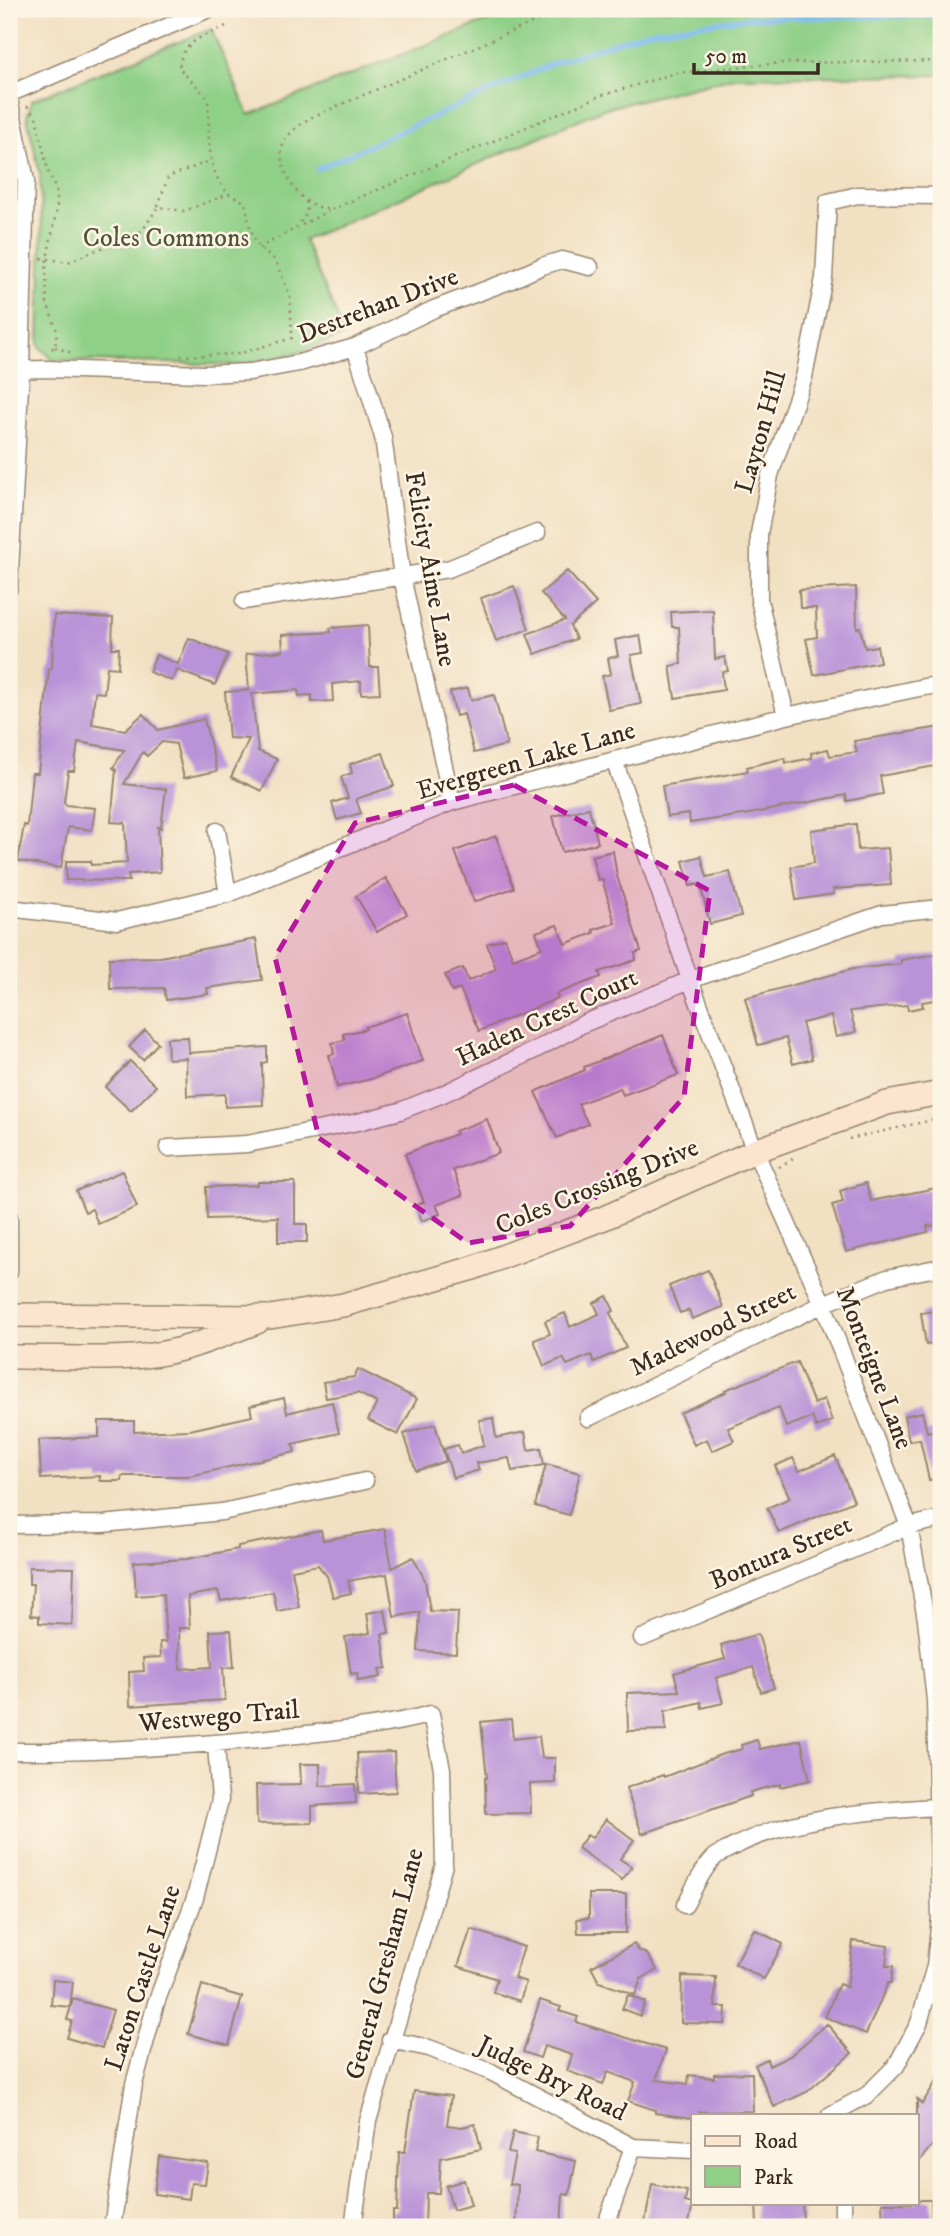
<svg xmlns="http://www.w3.org/2000/svg" width="950" height="2236" font-family="'IM FELL DW Pica',serif">
  <style>
    .green { fill: #8fd087; stroke: #657d52; stroke-width: 2 }
    .lines { fill: none; stroke-linecap: round; stroke-linejoin: round }
    .stream { stroke: #80bbf2; stroke-width: 5 }
    .building { fill: #b992d8 }
    .street-casing { stroke: #968570; stroke-width: 19 }
    .secondary-casing { stroke: #968570; stroke-width: 26 }
    .path { stroke: #968570; stroke-width: 2.5; stroke-dasharray: 2 5; stroke-linecap: butt }
    .street { stroke: #fff; stroke-width: 16 }
    .secondary { stroke: #fbe5cf; stroke-width: 23 }
    .marked { fill: #b5179e; fill-opacity: 0.2; stroke: #b5179e; stroke-width: 5; stroke-dasharray: 14 9; stroke-linejoin: round }
    .labels { text-anchor: middle; dominant-baseline: central; stroke-width: 5; stroke-linejoin: round; paint-order: stroke }
    .park-label { font-size: 26px; fill: #505438; stroke: #fcf5e5 }
    .street-label { font-size: 26px; fill: #3b2a1e; stroke: #fcf5e5 }
  </style>
  <rect width="100%" height="100%" fill="#fcf5e5"/>
  <filter id="ink" filterUnits="userSpaceOnUse"><feTurbulence type="fractalNoise" baseFrequency=".0143" numOctaves="2"/><feDisplacementMap in="SourceGraphic" scale="14" xChannelSelector="R" yChannelSelector="G"/><feConvolveMatrix kernelMatrix="1 2 1 2 8 2 1 2 1" color-interpolation-filters="sRGB"/></filter>
  <filter id="wash" filterUnits="userSpaceOnUse"><feTurbulence type="fractalNoise" baseFrequency=".00686" numOctaves="4" result="noise"/><feDisplacementMap in="SourceGraphic" scale="28" xChannelSelector="R" yChannelSelector="G"/><feGaussianBlur stdDeviation="1.57" result="paint"/><feColorMatrix in="noise" values="0 0 0 0 0 0 0 0 0 0 0 0 0 0 0 0 0 1.4 0 .05"/><feComposite in="paint" operator="in"/></filter>
  <g filter="url(#wash)">
    <rect width="100%" height="100%" fill="#f2e0c2"/>
    <path class="green" d="M517,9H941V75L734,77L603,109L304,240L345,335L298,353L238,365L53,360L39,346L42,234L40,175L27,116L32,100L211,29L249,115Z"/>
    <g class="lines">
      <path class="stream" d="M317,169L556,62L649,31L746,18L941,16"/>
    </g>
    <g id="blocks">
      <path class="building" d="M567,571L596,603L570,626L576,639L535,654L527,634L565,620L541,593Z
        M514,586L529,629L496,641L481,598Z
        M856,587L857,628L860,627L865,648L877,646L880,662L814,675L806,639L817,637L816,608H800L799,590Z
        M713,610L715,659L725,657L728,671L722,672L724,690L675,698L670,666L681,664L679,627H672L671,612Z
        M54,615L113,618L112,648H119L118,668L107,667L104,693L95,692L92,724L125,730L143,714L158,730L204,719L217,771L184,778L176,744L162,742L147,756L143,752L124,784L166,789L161,828L158,827L160,872L128,874L129,881L66,880V861H91V865L127,863L125,823L111,822L116,770L113,768L124,750L78,742L74,771H68L64,802L66,805L95,808L92,830L68,827L61,868L18,861L24,825L27,826L32,773H38L49,669H52Z
        M368,625L370,667H378L380,693L361,694V681L332,684L333,701L312,702V695L299,696L298,690L252,694L258,751L277,759L262,791L231,777L249,739L229,738L225,692L249,690L246,654L283,651L282,635L331,632L330,628Z
        M640,635L643,653L631,655L641,704L609,710L602,676L611,674L608,658L618,656L615,640Z
        M189,638L228,654L215,685L177,670L172,681L149,672L156,655L178,664Z
        M468,688L471,700L494,695L507,745L474,753L464,714L456,716L450,692Z
        M941,727V765L880,776L883,794L847,801L846,795L749,814L690,823L689,814L667,817L662,786L748,771L747,767L785,758L786,763L812,758L811,753L828,749L830,756L857,752L854,741Z
        M383,753L394,786L356,799L361,813L337,820L332,803L348,798L341,777L352,773L350,764Z
        M589,808L598,843L562,852L553,816Z
        M856,824L858,850L888,848L891,885L833,889L834,894L796,900L791,867L814,863L811,830Z
        M496,836L514,888L474,902L455,851Z
        M613,851L617,876L641,951L635,953L636,960L599,972L601,977L556,994L558,998L479,1031L460,989L452,992L445,975L463,968L468,981L496,969L487,944L505,938L513,959L542,948L536,932L557,925L565,944L594,933L593,930L615,923L602,879L598,880L592,856Z
        M701,856L707,877L730,872L741,916L710,924L700,884L690,886L683,861Z
        M386,878L407,914L377,932L356,896Z
        M256,939L262,980L207,988L208,994L166,1000L164,988L110,989L109,958L160,957Z
        M936,954L941,999L922,1002L923,1007L908,1010L907,1005L850,1011L856,1032L836,1037L831,1016L802,1023L812,1059L793,1064L786,1038L758,1045L745,998L853,969L901,964V960Z
        M407,1013L423,1061L371,1079L337,1087L329,1055L334,1054L332,1043L345,1040L343,1034L366,1029L365,1027Z
        M145,1030L158,1043L143,1060L129,1047Z
        M663,1035L678,1075L623,1095L620,1088L578,1104L588,1124L557,1138L535,1092L585,1070L584,1067Z
        M188,1037L189,1053L267,1047V1062L262,1063L263,1105L225,1107V1094L187,1096L186,1058L168,1059L167,1038Z
        M130,1061L156,1086L131,1111L105,1087Z
        M487,1119L499,1153L453,1170L463,1195L436,1205L440,1214L422,1221L416,1205L424,1202L405,1154L456,1134L455,1131Z
        M122,1171L137,1207L98,1224L92,1209L85,1212L76,1191Z
        M258,1182H295V1224H307V1242H278V1217L207,1219L206,1187L258,1185Z
        M866,1183L871,1201L941,1187V1225L927,1226L928,1232L846,1252L832,1205L843,1202L840,1191Z
        M708,1270L723,1307L692,1319L689,1310L680,1313L669,1286Z
        M607,1296L614,1311L610,1313L626,1348L594,1362L591,1355L567,1365L563,1358L544,1366L534,1340L550,1334L545,1321L565,1313L570,1327L599,1314L594,1303Z
        M941,1310V1343L926,1345L921,1313Z
        M797,1362L814,1404L824,1399L832,1421L816,1427L812,1417L786,1427L779,1407L728,1428L734,1441L712,1451L707,1439L694,1445L680,1413L726,1392L725,1390Z
        M358,1369L417,1399L398,1435L368,1420L377,1403L358,1393L326,1398L323,1382L354,1377Z
        M284,1398L287,1413L332,1402L339,1433L293,1444L295,1452L190,1476H122V1481H100V1476L41,1479L39,1440L99,1437V1421H134V1432L190,1430L252,1416L250,1406Z
        M922,1412L927,1432L941,1429V1478L929,1480L920,1439L909,1441L904,1416Z
        M493,1418L496,1438L525,1432L528,1450L541,1448L544,1465L512,1471L509,1458L476,1463L479,1470L453,1478L444,1449L458,1445L461,1453L484,1445L479,1420Z
        M435,1424L446,1461L416,1471L404,1434Z
        M835,1456L854,1501L779,1533L767,1508L790,1498L775,1466L793,1458L799,1471Z
        M546,1464L580,1473L569,1515L535,1506Z
        M385,1529L392,1568L413,1557L425,1580L430,1611L458,1612L456,1653L418,1651L420,1612L394,1617L387,1574L348,1581L351,1593L333,1597L327,1576L318,1565L292,1570L299,1607L277,1611L273,1592L221,1601L218,1591L188,1596L190,1628H179L180,1669L212,1667L210,1631L231,1630L234,1667L223,1668L225,1700L130,1706L129,1672L144,1671L143,1658L161,1657L160,1642H166L163,1594L136,1596L134,1562L187,1559L238,1549V1546L321,1530L323,1540Z
        M29,1567L74,1568L72,1625L39,1623V1616L31,1615L33,1584H29Z
        M385,1610L389,1633L382,1634L387,1668L379,1669L381,1677L358,1681L357,1673L351,1674L345,1637L370,1633L367,1613Z
        M758,1634L774,1688L761,1692L753,1667L716,1678L723,1703L702,1708L701,1702L665,1711L666,1730L628,1731L627,1693L679,1691L674,1673L725,1659L721,1645Z
        M511,1719L513,1739L539,1736L542,1758H555V1783L530,1784L531,1813L486,1814L485,1778H487L481,1722Z
        M757,1740L760,1749L801,1740L810,1780L780,1787V1784L750,1792L751,1796L642,1834L626,1788L663,1775L664,1777L720,1755L742,1749L741,1745Z
        M394,1752L396,1792L359,1794L357,1753Z
        M300,1764H320V1786L355,1784L356,1803L312,1806V1823L257,1824L256,1785L301,1784Z
        M606,1819L634,1840L620,1859L632,1867L622,1880L578,1848L587,1835L592,1838Z
        M589,1894H626V1933H578L577,1919L589,1918Z
        M471,1929L524,1947L514,1978L526,1982L520,2001L493,1992L497,1979L458,1966Z
        M754,1929L783,1944L764,1979L735,1964Z
        M853,1941L888,1946L886,1966H893L891,1983H888L866,2034L825,2017L839,1984L847,1987Z
        M634,1944L638,1950L647,1954L657,1970L641,1979L635,1995L599,1982L591,1967Z
        M682,1976L716,1977L715,2007H726L725,2024L681,2023Z
        M53,1980L73,1982L70,2007L51,2005Z
        M202,1985L242,1997L229,2045L188,2034Z
        M628,1995L645,2002L640,2016L622,2009Z
        M73,1999L113,2010L102,2048L67,2038L72,2021L67,2020Z
        M540,2000L561,2007L559,2011L578,2017L576,2022L666,2050L656,2080L688,2084L689,2075L714,2078V2074L752,2073L753,2111L699,2112V2115H693V2118L655,2113V2110L628,2101L635,2082L608,2072L603,2084L567,2071L572,2055L544,2046L540,2058L523,2052Z
        M827,2024L852,2053L807,2092L774,2107L755,2065L767,2059L769,2066L790,2056Z
        M941,2074V2134L917,2164V2099L922,2104Z
        M414,2091L451,2096L447,2125L462,2127L475,2124L481,2149L441,2158L439,2193H426L425,2227H393V2211H397L399,2152H405Z
        M513,2132L538,2137L535,2152L576,2161L569,2195L563,2194L561,2227H516L518,2185L509,2184L515,2154L508,2153Z
        M159,2156L208,2163L205,2184L191,2183L189,2199L154,2194Z
        M464,2180L471,2205L453,2210L446,2186Z
        M652,2184L687,2191L685,2202L693,2204L688,2227H670L645,2222Z
        M917,2200H931L932,2227H883L882,2203H917Z
        M756,2203H802L803,2222L757,2224Z"/>
    </g>
  </g>
  <g filter="url(#ink)">
    <use href="#blocks" fill-opacity="0" stroke="#968570" stroke-width="2"/>
    <g class="lines">
      <defs>
        <path id="street" d="M9,94L209,9
          M9,99L26,180L21,370L9,588
          M355,347L383,437L402,577L452,802
          M9,370L46,369L204,374L250,372L299,363L355,347L434,309L509,281L542,266L562,260L590,267
          M244,601L448,569L537,533
          M786,716L759,599V534L770,475L804,377L824,278L828,202L858,195L941,196
          M614,760L690,980L755,1151L823,1304L909,1526L926,1619L935,1700L940,1918L935,1966L919,2023L896,2066L867,2095L830,2115
          M217,831L228,894
          M9,908L117,921L228,894L452,802L786,716L924,687L941,685
          M168,1148L247,1144L358,1122L400,1111L443,1094L537,1049L583,1024L690,980L882,914L941,908
          M9,1217V1272
          M588,1418L823,1304L887,1278L941,1267
          M9,1525L103,1524L222,1512L365,1481
          M642,1638L909,1526L941,1519
          M9,1751C102,1752 195,1746 288,1736C336,1731 384,1727 431,1714L442,1769L444,1865L368,2121L353,2227
          M685,1905C693,1891 701,1871 713,1859C717,1854 726,1851 731,1848C791,1816 870,1811 936,1807
          M390,2040L429,2048L491,2072L633,2147L693,2150
          M843,2203V2227
          M112,2227L134,2084L156,2003L195,1898L220,1800L216,1744
          M605,2227L633,2147"/>
        <path id="secondary" d="M9,1315L270,1317L343,1305L473,1268L604,1218L755,1151L887,1103L941,1093
          M9,1357C54,1356 99,1361 144,1356C184,1352 220,1336 257,1322"/>
      </defs>
      <use href="#street" class="street-casing"/>
      <use href="#secondary" class="secondary-casing"/>
      <path class="path" d="M564,9L310,118C300,125 287,133 283,145C277,161 291,189 304,199C312,205 321,208 330,210L600,96L676,73L781,63L941,61
        M226,26C204,37 182,40 179,68L206,96L208,102C210,133 204,170 229,194
        M27,106L36,117L48,171L57,193V208L46,264L47,303L57,331L55,347L48,351
        M158,206L168,177L212,160
        M296,228L307,213L306,201
        M259,248L330,210
        M41,258L68,262L142,231L158,207L184,211L229,194L245,202L250,228L259,248L275,260L290,295L292,338L238,354L179,356
        M55,347L72,353
        M849,1139L941,1118
        M779,1167L794,1158"/>
      <use href="#street" class="street"/>
      <use href="#secondary" class="secondary"/>
    </g>
  </g>
  <path class="marked" d="M514,785L710,891L684,1097L570,1226L468,1243L319,1138L275,957L355,823Z"/>
  <g class="labels">
    <g class="park-label">
      <text x="166" y="238">Coles Commons</text>
    </g>
    <g class="street-label">
      <text transform="translate(378 306) rotate(-21)">Destrehan Drive</text>
      <text transform="translate(761 432) rotate(-74)">Layton Hill</text>
      <text transform="translate(430 569) rotate(80)">Felicity Aime Lane</text>
      <text transform="translate(526 761) rotate(-16)">Evergreen Lake Lane</text>
      <text transform="translate(547 1018) rotate(-25)">Haden Crest Court</text>
      <text transform="translate(597 1187) rotate(-22)">Coles Crossing Drive</text>
      <text transform="translate(713 1330) rotate(-26)">Madewood Street</text>
      <text transform="translate(874 1368) rotate(69)">Monteigne Lane</text>
      <text transform="translate(781 1553) rotate(-23)">Bontura Street</text>
      <text transform="translate(219 1717) rotate(-5)">Westwego Trail</text>
      <text transform="translate(385 1964) rotate(-75)">General Gresham Lane</text>
      <text transform="translate(143 1978) rotate(-72)">Laton Castle Lane</text>
      <text transform="translate(552 2079) rotate(26)">Judge Bry Road</text>
    </g>
  </g>
  <rect width="950" height="2236" fill="none" stroke="#fcf5e5" stroke-width="35"/>
  <rect x="691" y="2114" width="228" height="91" fill="#fcf5e5" stroke="#afa495" stroke-width="2"/>
  <rect x="705" y="2136" width="35" height="10" fill="#fbe5cf" stroke="#afa495" stroke-width="2"/>
  <text x="754" y="2148" font-size="21" fill="#3b2a1e">Road</text>
  <rect x="705" y="2166" width="35" height="21" fill="#8fd087" stroke="#afa495" stroke-width="2"/>
  <text x="754" y="2184" font-size="21" fill="#3b2a1e">Park</text>
  <path d="M694 63v10h124v-10" fill="none" stroke="#3b2a1e" stroke-width="3.5"/>
  <text x="705" y="63" font-size="21" fill="#3b2a1e" stroke="#fcf5e5" stroke-width="5" paint-order="stroke">50 m</text>
</svg>
